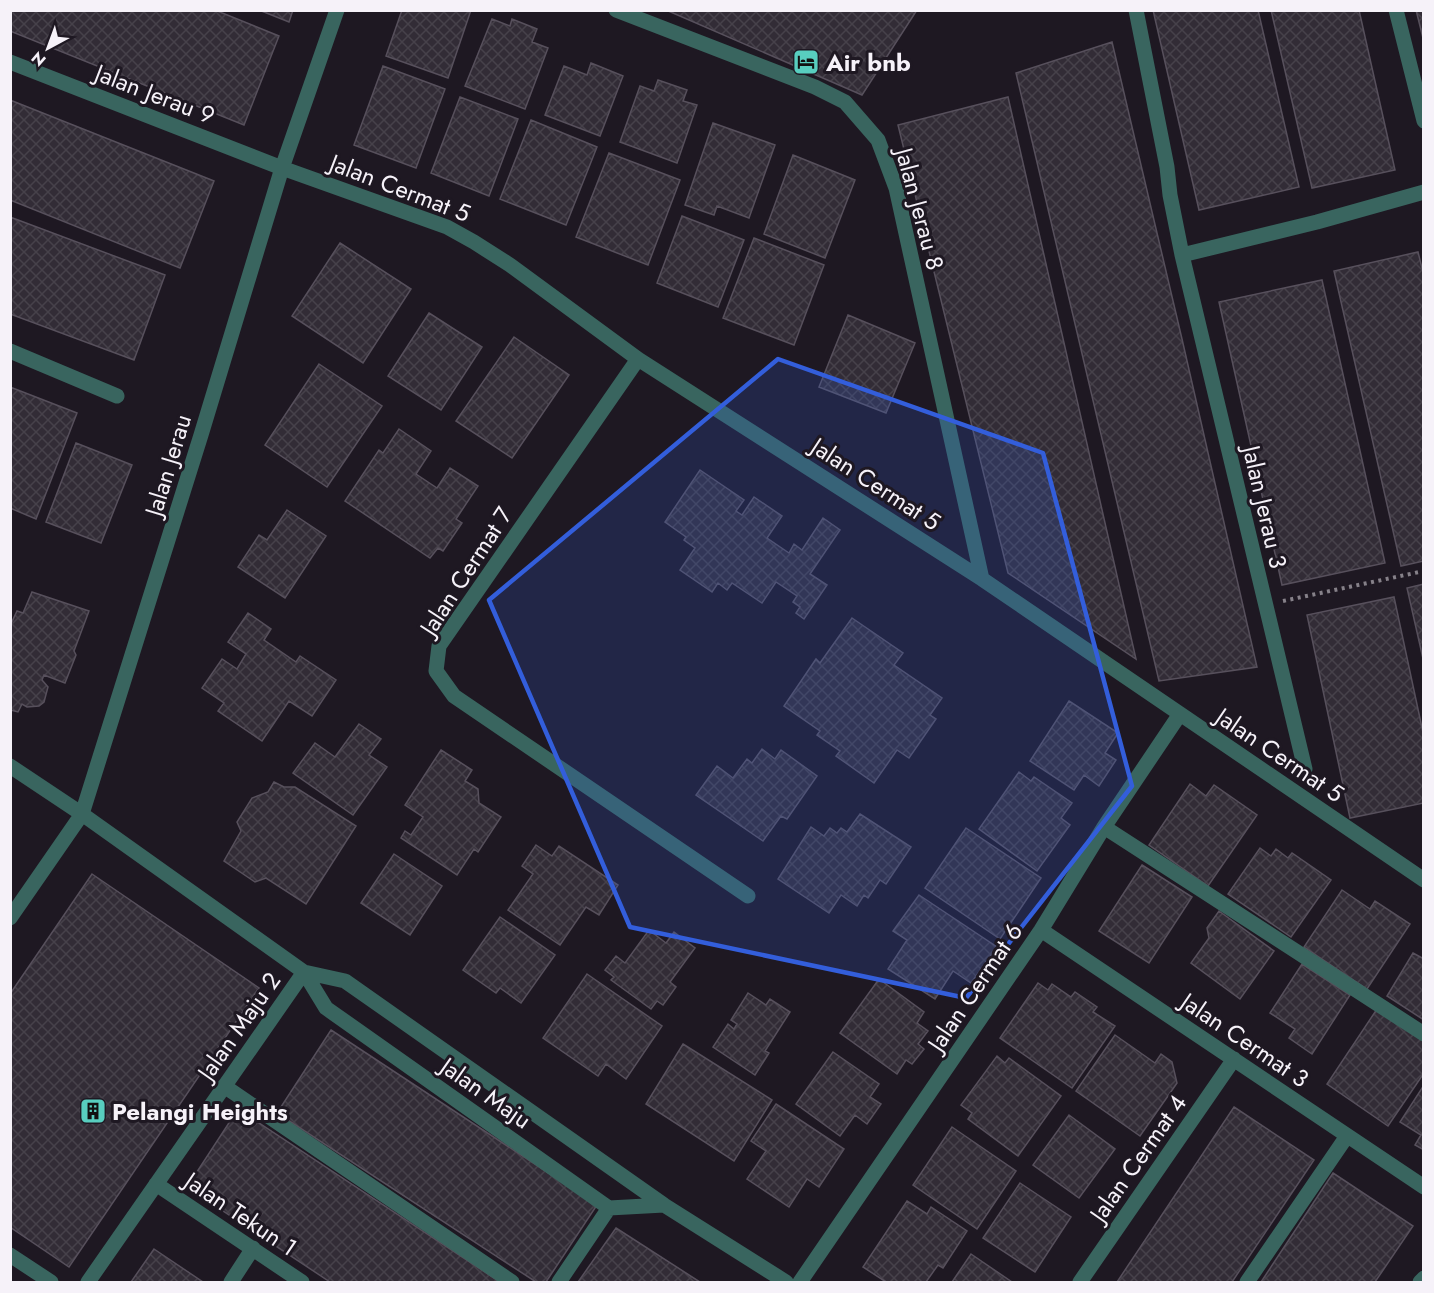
<svg xmlns="http://www.w3.org/2000/svg" width="1434" height="1293" font-family="Jost,sans-serif">
  <style>
    .building { fill: url(#building-cross-hatch); stroke: #57505c; stroke-width: 1.5 }
    .lines { fill: none; stroke-linecap: round; stroke-linejoin: round }
    .path { stroke: #868189; stroke-width: 4; stroke-dasharray: 3 4.5; stroke-linecap: butt }
    .minor { stroke: #39655f; stroke-width: 15 }
    .marked { fill: #335edb; fill-opacity: 0.2; stroke: #335edb; stroke-width: 4.5; stroke-linejoin: round }
    .labels { text-anchor: middle; dominant-baseline: central; stroke-width: 6; stroke-linejoin: round; paint-order: stroke }
    .poi-label { font-size: 24px; font-weight: bold; fill: #f6f2f9; stroke: #1e1822; text-anchor: start }
    .street-label { font-size: 24px; fill: #f6f2f9; stroke: #1e1822 }
  </style>
  <defs>
    <pattern id="building-cross-hatch" width="8" height="8" patternUnits="userSpaceOnUse" patternTransform="scale(1.5)"><rect width="8" height="8" fill="#322c36"/><path d="M0 0l8 8M0 8l8-8" fill="none" stroke="#46414a"/></pattern>
  </defs>
  <rect width="100%" height="100%" fill="#1e1822"/>
  <path class="building" d="M10,10H215L279,36L244,125L10,31Z
    M259,10H293L289,22Z
    M402,10H471L448,78L386,56Z
    M666,10H917L862,95Z
    M1153,10H1258L1299,187L1199,210Z
    M1271,10H1359L1395,170L1312,188Z
    M1416,10H1424V42Z
    M492,19L510,26L512,19L537,29L532,42L548,48L525,109L465,86Z
    M1112,42L1182,339L1257,667L1159,681L1016,73Z
    M591,63L623,76L600,136L545,115L564,66L587,75Z
    M383,66L445,89L416,168L354,145Z
    M658,80L687,90L683,101L697,105L677,163L620,142L640,86L654,91Z
    M460,97L518,119L489,196L431,173Z
    M1008,97L1136,659L1008,573L898,125Z
    M10,100L214,181L180,268L10,200Z
    M531,120L597,147L566,225L500,199Z
    M713,123L775,145L749,218L717,206L714,215L685,205Z
    M609,153L680,180L648,265L576,237Z
    M793,155L855,180L825,258L764,234Z
    M682,216L744,240L718,307L657,283Z
    M10,217L165,275L134,360L10,314Z
    M754,238L824,265L794,345L723,318Z
    M340,243L411,289L363,363L292,316Z
    M1418,252L1424,276V561L1401,566L1334,271Z
    M1322,280L1385,563L1282,585L1219,302Z
    M429,313L482,347L441,410L388,376Z
    M848,315L915,343L886,413L819,387Z
    M514,337L569,375L512,458L456,421Z
    M319,364L382,406L327,487L265,445Z
    M10,387L77,413L36,519L10,508Z
    M399,429L431,451L416,474L437,488L450,468L478,486L456,519L462,523L443,551L438,548L430,558L345,501L379,450L383,453Z
    M76,443L132,465L101,543L46,522Z
    M700,470L744,500L736,511L742,515L754,497L782,516L767,538L789,553L794,544L802,550L823,518L840,530L810,574L827,585L804,619L796,613L800,607L793,602L797,596L776,582L762,603L732,583L727,590L718,583L712,592L680,570L695,548L684,540L686,537L665,522Z
    M287,510L326,536L285,598L238,567L259,535L267,540Z
    M1424,584V663L1407,588Z
    M32,592L89,611L74,651L76,655L65,683L44,675L42,680L48,687L44,702L39,706L27,707L22,704L18,712L10,710V626L17,611L23,613Z
    M1394,597L1424,737V803L1350,818L1307,615Z
    M248,613L271,629L264,640L296,662L300,656L336,680L312,716L289,701L262,741L218,711L224,703L202,688L222,659L237,669L246,654L228,642Z
    M852,618L903,653L894,665L942,698L930,715L936,719L909,758L897,750L874,783L836,756L840,751L817,735L820,731L784,706L816,659L820,663Z
    M1069,701L1118,733L1105,753L1116,760L1099,786L1084,775L1074,790L1030,761Z
    M359,724L381,739L369,755L387,767L353,815L293,773L315,743L335,757Z
    M762,749L775,759L781,750L817,776L787,819L781,816L763,841L696,795L717,766L733,778L747,759L752,763Z
    M441,750L472,770L465,781L478,789L479,803L501,817L478,852L474,849L457,875L401,838L405,831L411,835L423,817L405,805Z
    M1019,772L1031,781L1034,777L1072,803L1061,818L1070,825L1037,871L979,829Z
    M274,782L284,787H295L356,826L306,904L266,878L255,882L224,861L241,831L237,822L252,798L268,792Z
    M1190,784L1206,796L1214,785L1257,815L1208,886L1149,845Z
    M860,814L911,847L886,884L880,880L868,898L864,895L857,906L841,895L829,913L778,879L811,827L824,836L830,828L837,833L841,828L847,832Z
    M966,828L1041,878L1000,939L925,888Z
    M536,845L552,856L559,846L618,885L599,915L586,907L560,945L508,910L533,874L522,866Z
    M1260,848L1271,856L1276,849L1288,858L1292,853L1331,880L1291,937L1228,894Z
    M394,854L442,886L410,935L361,903Z
    M1142,865L1192,897L1149,963L1099,931Z
    M92,874L259,988L69,1267L10,1227V994Z
    M1342,890L1370,909L1375,901L1410,924L1367,989L1304,947Z
    M919,895L997,947L971,983L953,971L935,999L888,969L907,940L893,931Z
    M1219,911L1274,951L1240,999L1191,963L1209,938L1207,928Z
    M500,917L555,955L521,1003L500,988L496,993L463,970Z
    M649,930L666,943L674,932L695,948L670,982L676,987L663,1005L657,1001L651,1009L611,980L614,977L605,970L616,956L625,963Z
    M1413,953L1424,959V1020L1387,996Z
    M1302,964L1350,995L1312,1054L1289,1038L1295,1029L1270,1013Z
    M587,974L662,1026L626,1079L606,1064L598,1076L543,1038Z
    M879,979L924,1012L917,1023L928,1031L918,1044L924,1049L912,1064L906,1060L897,1074L840,1033Z
    M1038,983L1048,990L1052,984L1071,997L1075,992L1097,1007L1093,1012L1115,1026L1072,1088L1000,1038Z
    M748,993L766,1005L770,999L790,1012L765,1051L769,1053L755,1075L713,1047L728,1024L734,1029L737,1024L731,1020Z
    M1377,1009L1424,1039V1073L1388,1126L1327,1084Z
    M331,1030L597,1205L546,1282H536L277,1113Z
    M1115,1035L1155,1063L1161,1054L1172,1062L1177,1083L1140,1136L1076,1091Z
    M683,1044L772,1100L734,1161L646,1104Z
    M833,1052L879,1084L870,1097L881,1104L867,1124L855,1115L840,1136L796,1104Z
    M997,1056L1005,1063L1009,1058L1061,1096L1018,1156L968,1119L972,1113L961,1105Z
    M1424,1085V1150L1415,1145L1421,1135L1400,1122Z
    M776,1104L844,1149L819,1187L807,1179L789,1207L747,1179L766,1151L751,1141Z
    M1234,1107L1314,1160L1232,1282H1117Z
    M238,1109L500,1282H330L187,1187Z
    M1069,1115L1115,1149L1079,1198L1033,1165Z
    M952,1127L1016,1171L977,1229L913,1185Z
    M1333,1173L1413,1226L1375,1282H1261Z
    M1020,1183L1071,1217L1035,1272L983,1238Z
    M907,1201L927,1214L931,1207L967,1231L943,1268L938,1265L926,1282H886L863,1267Z
    M616,1228L700,1282H578Z
    M154,1249L203,1282H131Z
    M971,1254L1012,1282H952Z"/>
  <g class="lines">
    <path class="path" d="M1283,601L1424,571"/>
    <path class="minor" d="M616,10L815,87L845,102L878,140L896,188L982,579
      M1136,10L1167,167L1170,195L1182,255L1305,769
      M1396,10L1424,121
      M10,62L282,168L447,227L474,242L510,265L638,359L982,579L1424,880
      M1182,255L1317,222L1424,192
      M10,351L117,396
      M638,359L439,646L436,671L454,696L748,896
      M10,766L82,814L304,972L326,1008L609,1208L664,1205
      M1104,827L1424,1034
      M10,918L82,814L201,435L282,168L337,10
      M1041,930L1424,1187
      M304,972L345,981L664,1205L786,1282
      M224,1086L512,1282
      M156,1184L302,1282
      M10,1255L51,1282
      M88,1282L304,972
      M231,1282L253,1248
      M559,1282L609,1208
      M800,1282L1041,930L1104,827L1180,714
      M1080,1282L1234,1059
      M1247,1282L1347,1136
      M1420,1282L1424,1278"/>
  </g>
  <path class="marked" d="M778,359L1043,453L1132,786L966,998L630,927L489,600Z"/>
  <defs>
    <symbol id="hotel-square" viewBox="-11 -11 22 22"><rect x="-9" y="-9" width="18" height="18" rx="4" fill="#58cebf" stroke="#1e1822"/><path d="M-6-4.5h1.5V1H6V5H4.5V3h-9V5H-6ZM-4 0a1.8 1.8 0 1 1 3.6 0ZM.5 0V-2.5h3Q6-2.5 6 0Z" fill="#111"/></symbol>
    <symbol id="building-square" viewBox="-11 -11 22 22"><rect x="-9" y="-9" width="18" height="18" rx="4" fill="#58cebf" stroke="#1e1822"/><path d="M-4-6H4V6H1V3H-1V6H-4ZM-2.5-4.3h1.7v1.8h-1.7ZM.8-4.3h1.7v1.8H.8ZM-2.5-1h1.7V.8h-1.7ZM.8-1h1.7V.8H.8Z" fill="#111"/></symbol>
  </defs>
  <g fill-rule="evenodd">
    <use href="#hotel-square" x="791" y="47" width="30" height="30"/>
    <use href="#building-square" x="78" y="1096" width="30" height="30"/>
  </g>
  <g class="labels">
    <g class="poi-label">
      <text x="826" y="62">Air bnb</text>
      <text x="112" y="1111">Pelangi Heights</text>
    </g>
    <g class="street-label">
      <text transform="translate(155 94) rotate(21)">Jalan Jerau 9</text>
      <text transform="translate(400 188) rotate(21)">Jalan Cermat 5</text>
      <text transform="translate(920 209) rotate(75)">Jalan Jerau 8</text>
      <text transform="translate(168 465) rotate(-73)">Jalan Jerau</text>
      <text transform="translate(876 484) rotate(33)">Jalan Cermat 5</text>
      <text transform="translate(1265 507) rotate(77)">Jalan Jerau 3</text>
      <text transform="translate(466 571) rotate(-57)">Jalan Cermat 7</text>
      <text transform="translate(1280 755) rotate(34)">Jalan Cermat 5</text>
      <text transform="translate(975 987) rotate(-56)">Jalan Cermat 6</text>
      <text transform="translate(239 1026) rotate(-55)">Jalan Maju 2</text>
      <text transform="translate(1245 1040) rotate(34)">Jalan Cermat 3</text>
      <text transform="translate(486 1093) rotate(35)">Jalan Maju</text>
      <text transform="translate(1138 1158) rotate(-55)">Jalan Cermat 4</text>
      <text transform="translate(241 1214) rotate(34)">Jalan Tekun 1</text>
    </g>
  </g>
  <rect width="1434" height="1293" fill="none" stroke="#f6f2f9" stroke-width="24"/>
  <g transform="translate(48 48) rotate(221)" stroke="#1e1822" stroke-width="4.5" paint-order="stroke">
  <path d="M0-4.5L10 22L0 15L-10 22Z" fill="#f6f2f9"/>
  <text y="-9" font-size="16" font-weight="bold" text-anchor="middle" fill="#f6f2f9">N</text>
  </g>
</svg>
